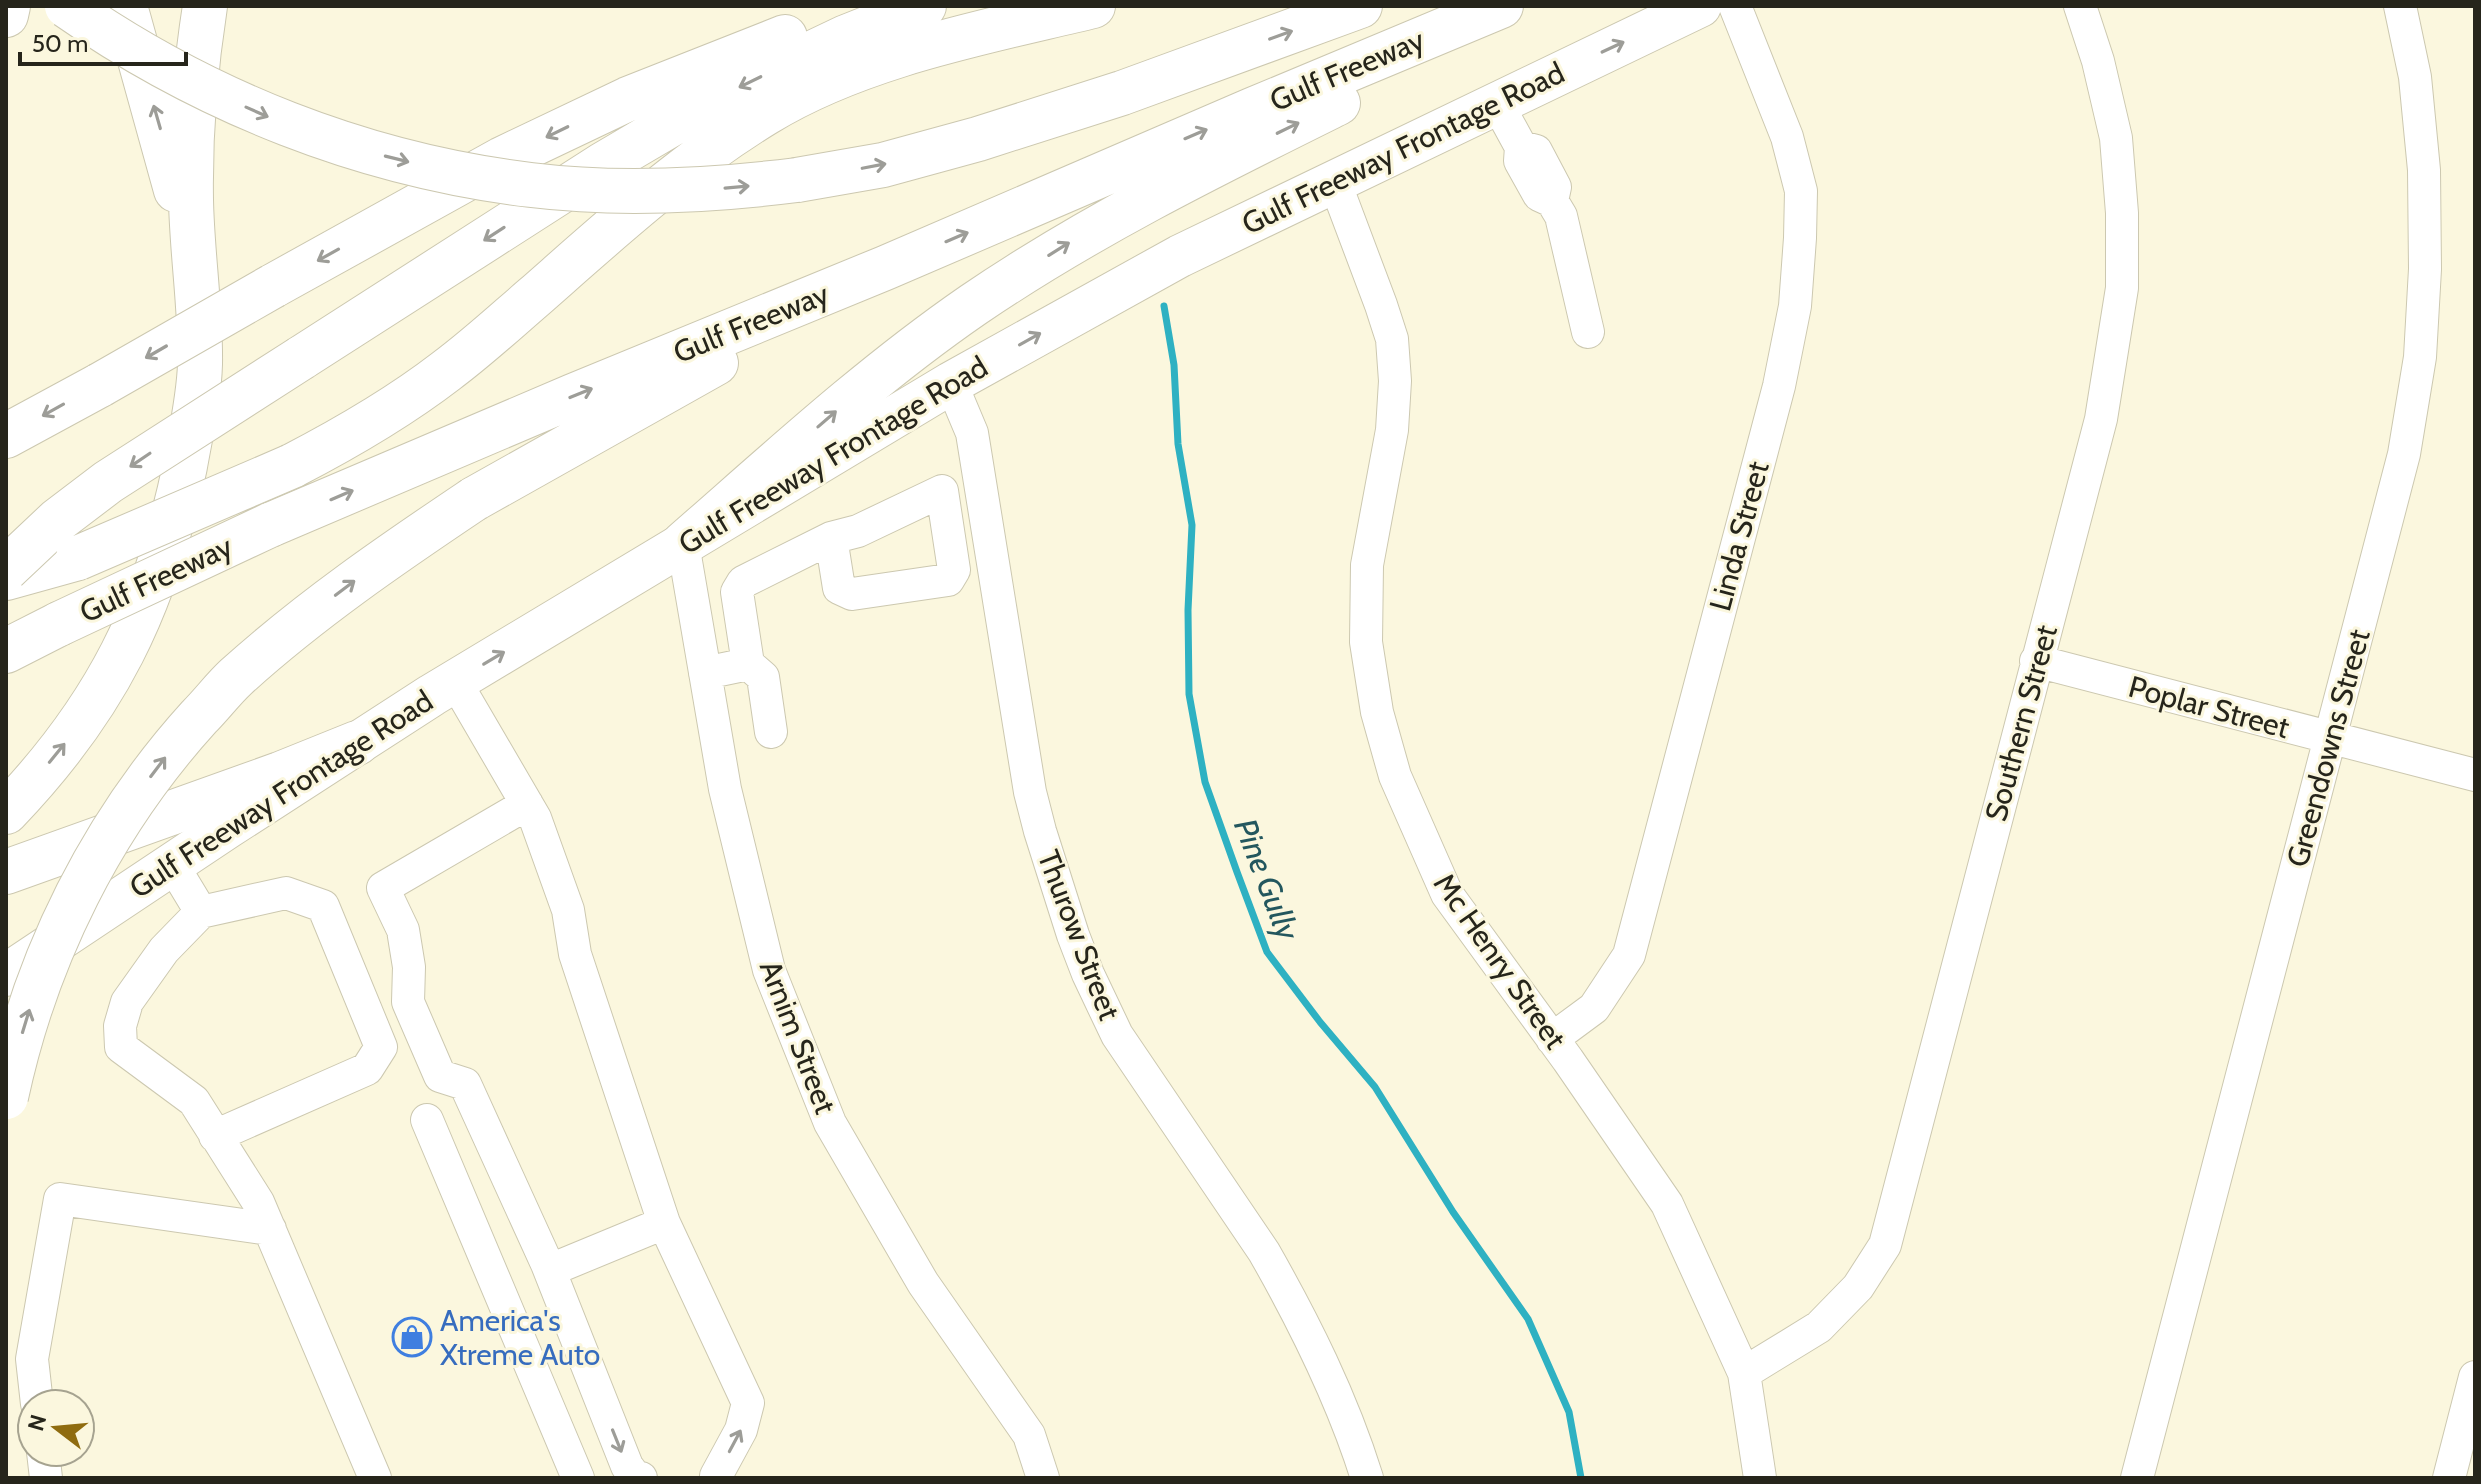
<svg xmlns="http://www.w3.org/2000/svg" width="2481" height="1484" font-family="Cabin,sans-serif">
  <style>
    .lines { fill: none; stroke-linecap: round; stroke-linejoin: round }
    .stream { stroke: #2eb1c2; stroke-width: 7 }
    .minor-casing { stroke: #ccc8b0; stroke-width: 34 }
    .major-casing { stroke: #ccc8b0; stroke-width: 44 }
    .highway-casing { stroke: #ccc8b0; stroke-width: 46 }
    .minor { stroke: #fff; stroke-width: 32 }
    .major { stroke: #fff; stroke-width: 42 }
    .highway { stroke: #fff; stroke-width: 44 }
    .highway-bridge-casing { stroke: #ccc8b0; stroke-width: 46; stroke-linecap: butt }
    .highway-bridge { stroke: #fff; stroke-width: 44 }
    .oneway { stroke: #9d9d98 }
    .labels { text-anchor: middle; dominant-baseline: central; stroke-width: 6; stroke-linejoin: round; paint-order: stroke }
    .street-label { font-size: 30px; fill: #26251b; stroke: #fbf7de }
    .shop-label { font-size: 30px; fill: #366cbe; stroke: #fbf7de; text-anchor: start }
    .water-label { font-size: 32px; font-style: italic; fill: #23575e; stroke: #fbf7de }
  </style>
  <rect width="100%" height="100%" fill="#fbf7de"/>
  <g class="lines">
    <path class="stream" d="M1164,306L1174,365L1178,444L1192,525L1188,610L1189,694L1205,782L1237,872L1267,952L1320,1022L1375,1087L1453,1212L1528,1319L1569,1412L1581,1478"/>
    <defs>
      <path id="minor" d="M1497,103L1521,147L1520,161L1539,195L1552,201L1555,187L1536,151L1521,147
        M1334,180L1381,305L1392,339L1395,381L1392,430L1367,565L1366,642L1377,712L1395,776L1447,894L1568,1060L1667,1204L1744,1373L1760,1478
        M1552,201L1561,216L1588,332
        M951,383L972,433L1030,792L1040,831L1073,935L1088,974L1117,1035L1264,1252C1305,1324 1342,1398 1367,1478
        M683,544L725,789L769,970L830,1123L923,1283L1029,1435L1043,1478
        M2036,661L2475,775
        M748,664L763,677L771,732
        M705,673L748,664L737,592L743,582L831,538L858,531L942,491L954,570L948,580L852,594L839,588L831,538
        M455,681L535,818L568,910L575,954L664,1223L748,1403L741,1430L716,1476
        M527,804L383,888L403,930L409,967L408,1002L440,1076L465,1084L547,1264L560,1266L664,1223
        M172,864L201,912L164,950L127,1002L120,1026L121,1047L194,1101L258,1202L375,1478
        M201,912L286,893L323,906L381,1047L367,1069L215,1136
        M1552,1039L1594,1008L1629,955L1779,386L1795,306L1800,238L1801,191L1787,137L1735,6
        M427,1120L578,1478
        M547,1264L627,1466L635,1477L641,1478
        M1744,1373L1819,1327L1858,1287L1885,1245L2101,419L2122,288V213L2116,138L2098,61L2080,6
        M37,1404L32,1359L60,1199L270,1229
        M43,1452L46,1478
        M2137,1478L2404,454L2420,357L2425,269L2424,170L2415,77L2400,6
        M2449,1478L2475,1377"/>
      <path id="major" d="M6,975L228,827L432,695L951,383L1180,256L1700,6"/>
      <path id="highway" d="M125,6L176,190
        M6,15L8,6
        M797,180L883,165L978,139L1122,93L1360,6
        M273,286L502,159L628,99L785,37
        M301,358L602,165L709,102L846,37L924,6
        M6,436L100,385
        M292,466C346,438 398,408 446,371C477,348 505,322 534,297C608,232 682,164 766,113C861,55 986,32 1093,6
        M474,499L716,363
        M270,525L573,396L885,268L1252,110L1501,6
        M683,544C777,462 870,376 973,305C1089,226 1213,165 1338,103
        M6,578L78,558
        M6,651L59,624
        M6,812C106,708 156,607 185,466C191,432 199,398 200,364C201,309 192,255 191,200C190,135 195,70 205,6
        M6,872L280,774L357,743"/>
    </defs>
    <use href="#minor" class="minor-casing"/>
    <use href="#major" class="major-casing"/>
    <use href="#highway" class="highway-casing"/>
    <use href="#minor" class="minor"/>
    <use href="#major" class="major"/>
    <use href="#highway" class="highway"/>
    <defs>
      <path id="highway-bridge" d="M67,6C205,102 364,165 531,185C620,196 709,191 797,180
        M100,385L273,286
        M78,558L292,466
        M6,569L58,520L108,482L301,358
        M59,624L270,525
        M6,1097C36,956 102,824 199,717C212,704 223,689 236,677C310,610 392,554 474,499"/>
    </defs>
    <use href="#highway-bridge" class="highway-bridge-casing"/>
    <use href="#highway-bridge" class="highway-bridge"/>
  </g>
  <defs><path id="oneway-shaft" d="M-6 0H5M1.5-3L5.5 0L1.5 3" fill="none" stroke-width="1.6" stroke-linecap="round" stroke-linejoin="round" transform="scale(2)"/></defs>
  <g class="oneway">
    <use href="#oneway-shaft" transform="translate(1281 35) rotate(-20)"/>
    <use href="#oneway-shaft" transform="translate(1613 47) rotate(-25)"/>
    <use href="#oneway-shaft" transform="translate(750 82) rotate(154)"/>
    <use href="#oneway-shaft" transform="translate(257 112) rotate(24)"/>
    <use href="#oneway-shaft" transform="translate(157 117) rotate(-106)"/>
    <use href="#oneway-shaft" transform="translate(1288 128) rotate(-26)"/>
    <use href="#oneway-shaft" transform="translate(557 132) rotate(154)"/>
    <use href="#oneway-shaft" transform="translate(1196 134) rotate(-23)"/>
    <use href="#oneway-shaft" transform="translate(397 159) rotate(14)"/>
    <use href="#oneway-shaft" transform="translate(874 166) rotate(-11)"/>
    <use href="#oneway-shaft" transform="translate(737 187) rotate(-5)"/>
    <use href="#oneway-shaft" transform="translate(494 234) rotate(147)"/>
    <use href="#oneway-shaft" transform="translate(957 237) rotate(-23)"/>
    <use href="#oneway-shaft" transform="translate(1059 249) rotate(-32)"/>
    <use href="#oneway-shaft" transform="translate(328 255) rotate(151)"/>
    <use href="#oneway-shaft" transform="translate(1030 339) rotate(-29)"/>
    <use href="#oneway-shaft" transform="translate(156 352) rotate(150)"/>
    <use href="#oneway-shaft" transform="translate(581 393) rotate(-22)"/>
    <use href="#oneway-shaft" transform="translate(53 410) rotate(151)"/>
    <use href="#oneway-shaft" transform="translate(827 419) rotate(-41)"/>
    <use href="#oneway-shaft" transform="translate(140 460) rotate(146)"/>
    <use href="#oneway-shaft" transform="translate(342 495) rotate(-23)"/>
    <use href="#oneway-shaft" transform="translate(345 588) rotate(-37)"/>
    <use href="#oneway-shaft" transform="translate(494 658) rotate(-31)"/>
    <use href="#oneway-shaft" transform="translate(57 753) rotate(-51)"/>
    <use href="#oneway-shaft" transform="translate(158 767) rotate(-53)"/>
    <use href="#oneway-shaft" transform="translate(26 1021) rotate(-73)"/>
    <use href="#oneway-shaft" transform="translate(617 1441) rotate(68)"/>
    <use href="#oneway-shaft" transform="translate(735 1441) rotate(-62)"/>
  </g>
  <defs>
    <symbol id="shop-ring" viewBox="-11 -11 22 22"><circle r="9.5" fill="#fbf7de" stroke="#3f7fe0" stroke-width="1.5"/><path d="M-5-2.5h2.3a2.7 3.5 0 0 1 5.4 0H5L5.5 6h-11ZM-1.5-2.5h3a1.5 2.3 0 0 0-3 0Z" fill="#3f7fe0"/></symbol>
  </defs>
  <g fill-rule="evenodd">
    <use href="#shop-ring" x="390" y="1315" width="44" height="44"/>
  </g>
  <g class="labels">
    <g class="street-label">
      <text transform="translate(1347 70) rotate(-23)">Gulf Freeway</text>
      <text transform="translate(1403 148) rotate(-26)">Gulf Freeway Frontage Road</text>
      <text transform="translate(751 323) rotate(-22)">Gulf Freeway</text>
      <text transform="translate(833 455) rotate(-31)">Gulf Freeway Frontage Road</text>
      <text transform="translate(1739 536) rotate(-75)">Linda Street</text>
      <text transform="translate(156 579) rotate(-25)">Gulf Freeway</text>
      <text transform="translate(2209 707) rotate(15)">Poplar Street</text>
      <text transform="translate(2021 723) rotate(-75)">Southern Street</text>
      <text transform="translate(2328 748) rotate(-75)">Greendowns Street</text>
      <text transform="translate(281 794) rotate(-33)">Gulf Freeway Frontage Road</text>
      <text transform="translate(1079 935) rotate(69)">Thurow Street</text>
      <text transform="translate(1500 961) rotate(55)">Mc Henry Street</text>
      <text transform="translate(798 1037) rotate(69)">Arnim Street</text>
    </g>
    <g class="shop-label">
      <text x="440" y="1320">America's<tspan x="440" dy="34">Xtreme Auto</tspan></text>
    </g>
    <g class="water-label">
      <text transform="translate(1267 879) rotate(69)">Pine Gully</text>
    </g>
  </g>
  <rect width="2481" height="1484" fill="none" stroke="#26251b" stroke-width="16"/>
  <g transform="translate(56 1428) rotate(286)"><circle r="38" fill="#fbf7de" stroke="#a6a390" stroke-width="2"/>
  <path d="M0-6L14 30L0 20L-14 30Z" fill="#8f6c10"/>
  <text y="-12" font-size="22" font-weight="bold" text-anchor="middle" fill="#26251b">N</text>
  </g>
  <path d="M20 52v12h166v-12" fill="none" stroke="#26251b" stroke-width="4"/>
  <text x="32" y="52" font-size="24" fill="#26251b" stroke="#fbf7de" stroke-width="6" paint-order="stroke">50 m</text>
</svg>
